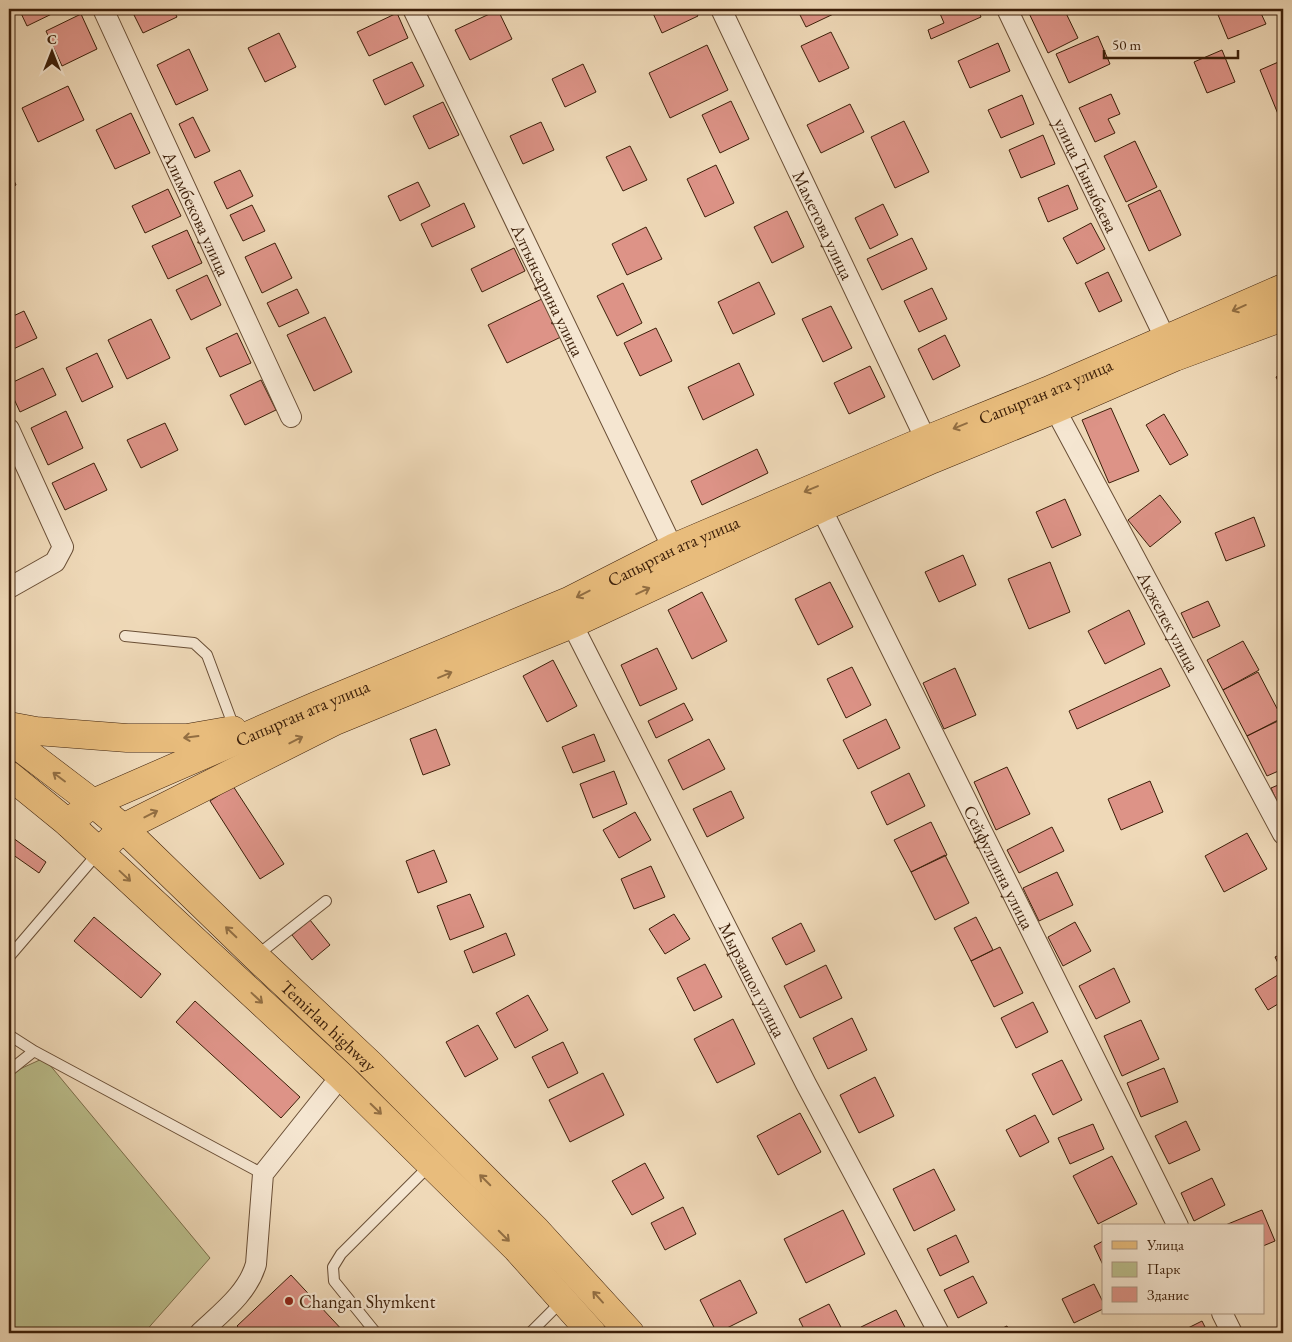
<svg xmlns="http://www.w3.org/2000/svg" width="1292" height="1342" font-family="'EB Garamond',serif">
  <style>
    .green { fill: #bbbf8d; stroke: #7c6f4b }
    .building { fill: #dd9387; stroke: #3c1f09 }
    .lines { fill: none; stroke-linecap: round; stroke-linejoin: round }
    .service-casing { stroke: #694e35; stroke-width: 12 }
    .minor-casing { stroke: #694e35; stroke-width: 22 }
    .primary-casing { stroke: #3c1f09; stroke-width: 29 }
    .service { stroke: #f5e6d1; stroke-width: 10 }
    .minor { stroke: #f5e6d1; stroke-width: 20 }
    .primary { stroke: #e8bc7c; stroke-width: 28 }
    .oneway { stroke: #926e42 }
    .poi-dot { fill: #8f2418; stroke: #f5e6d1; stroke-width: 2 }
    .labels { text-anchor: middle; dominant-baseline: central; stroke-width: 4.5; stroke-linejoin: round; paint-order: stroke }
    .street-label { font-size: 18px; fill: #3c1f09; stroke: #f5e6d1 }
    .poi-label { font-size: 18px; fill: #3c1f09; stroke: #f5e6d1; text-anchor: start }
  </style>
  <rect width="100%" height="100%" fill="#efd9b8"/>
  <filter id="stains"><feTurbulence type="fractalNoise" baseFrequency=".004" numOctaves="4"/><feColorMatrix values="0 0 0 0 .2 0 0 0 0 .09 0 0 0 0 .02 0 0 0 .5 -.17"/></filter>
  <radialGradient id="worn" r=".72"><stop offset=".6" stop-color="#630" stop-opacity="0"/><stop offset="1" stop-color="#630" stop-opacity=".3"/></radialGradient>
  <path class="green" d="M44,1058L210,1258L144,1333H9V1074Z"/>
  <path class="building" d="M19,9H62L27,26Z
    M131,9H173L177,17L143,33Z
    M651,9H694L698,16L662,33Z
    M797,9H844L806,27Z
    M938,9H978L981,17L931,39L928,30L944,23Z
    M1027,9H1064L1078,38L1048,53Z
    M1218,9H1259L1266,24L1228,39L1216,10Z
    M498,10L512,39L470,60L455,30Z
    M397,13L408,38L369,56L357,32Z
    M81,14L97,49L62,66L46,31Z
    M831,32L849,68L819,82L801,46Z
    M279,33L296,67L265,82L248,48Z
    M1098,36L1110,64L1069,83L1056,54Z
    M998,43L1010,71L970,88L958,61Z
    M707,45L728,90L670,118L649,73Z
    M189,49L208,90L176,105L157,65Z
    M1222,50L1235,82L1207,93L1194,62Z
    M1283,60V112L1278,114L1260,70Z
    M412,62L424,86L385,105L373,80Z
    M583,64L596,92L565,107L552,79Z
    M68,86L84,120L38,142L22,108Z
    M1111,94L1120,114L1108,119L1115,133L1095,142L1079,108Z
    M1022,95L1034,124L1001,138L988,110Z
    M731,101L749,139L720,153L702,115Z
    M443,102L459,135L429,149L413,116Z
    M850,104L864,132L821,153L807,125Z
    M131,113L150,153L115,169L96,130Z
    M193,117L210,151L195,158L179,124Z
    M904,121L929,172L895,188L871,137Z
    M541,122L554,150L523,164L510,136Z
    M1043,135L1055,164L1021,178L1009,150Z
    M1135,141L1157,187L1126,202L1104,156Z
    M630,146L647,180L623,191L606,157Z
    M716,165L734,203L705,217L687,179Z
    M9,170L16,185L9,189Z
    M240,170L253,196L227,209L214,182Z
    M418,182L430,206L400,221L388,196Z
    M1068,185L1078,209L1048,222L1038,198Z
    M168,189L181,216L145,233L132,206Z
    M1160,190L1181,235L1149,251L1128,205Z
    M464,203L475,227L432,247L421,224Z
    M883,204L898,235L870,249L855,218Z
    M252,205L265,231L243,241L230,215Z
    M787,211L804,247L772,263L754,227Z
    M1091,223L1105,249L1077,264L1063,238Z
    M646,227L662,259L627,275L612,244Z
    M187,230L202,263L168,279L152,246Z
    M912,238L927,269L882,290L867,259Z
    M275,243L292,278L262,293L245,257Z
    M514,248L525,271L482,292L471,269Z
    M1108,272L1122,301L1099,312L1085,283Z
    M207,275L221,305L191,320L176,290Z
    M759,282L775,314L733,334L718,302Z
    M623,283L642,323L617,336L597,296Z
    M932,288L947,319L919,332L904,301Z
    M297,289L309,313L279,327L267,303Z
    M546,297L565,335L507,363L488,325Z
    M831,306L852,348L823,362L802,319Z
    M24,311L37,338L9,351V318Z
    M325,317L352,372L314,391L287,335Z
    M151,319L170,358L127,379L108,340Z
    M656,328L672,361L640,376L624,343Z
    M237,333L251,363L220,377L206,348Z
    M945,335L960,366L933,380L918,349Z
    M97,353L113,387L82,402L66,368Z
    M739,363L754,395L703,420L688,387Z
    M870,366L885,397L849,414L834,383Z
    M43,368L56,395L20,412L9,388V384Z
    M1283,372V390L1276,377Z
    M261,380L276,410L245,425L230,395Z
    M1111,408L1139,471L1109,483L1082,420Z
    M66,411L83,448L48,465L31,428Z
    M1164,414L1188,455L1170,465L1146,425Z
    M165,423L178,450L141,468L127,440Z
    M757,449L768,473L702,505L691,481Z
    M94,463L107,490L65,510L52,483Z
    M1160,495L1181,522L1150,547L1128,520Z
    M1065,499L1081,535L1052,548L1036,512Z
    M1254,517L1265,546L1226,561L1215,533Z
    M963,555L976,585L939,602L925,572Z
    M1050,562L1070,612L1029,629L1008,579Z
    M830,582L853,627L818,645L795,599Z
    M702,592L727,641L692,659L668,610Z
    M1208,601L1220,626L1193,638L1181,613Z
    M1129,610L1145,644L1105,664L1088,631Z
    M1243,641L1259,670L1223,690L1207,660Z
    M657,648L677,689L640,706L621,665Z
    M553,660L577,706L547,722L523,676Z
    M852,667L871,705L846,718L827,679Z
    M955,668L976,715L944,729L923,683Z
    M1161,668L1170,686L1077,729L1069,711Z
    M1258,672L1282,718L1247,736L1223,690Z
    M684,703L693,720L656,738L648,721Z
    M886,719L900,748L858,769L843,740Z
    M1278,721L1283,732V769L1267,776L1247,736Z
    M436,729L450,765L423,775L410,739Z
    M594,734L605,761L573,773L562,747Z
    M709,739L725,769L683,790L668,760Z
    M1007,767L1030,814L996,830L974,782Z
    M614,771L627,804L593,818L580,784Z
    M909,773L925,806L887,825L871,792Z
    M1150,781L1163,812L1121,830L1108,799Z
    M1283,783V815L1271,788Z
    M233,786L284,864L260,879L210,801Z
    M731,791L744,818L707,837L693,809Z
    M635,812L651,840L619,858L603,830Z
    M931,822L947,855L911,872L894,840Z
    M1052,827L1064,851L1019,873L1007,850Z
    M1247,833L1267,869L1224,892L1205,856Z
    M9,835L46,862L39,873L9,852Z
    M434,850L447,882L418,893L406,861Z
    M945,855L969,903L935,920L911,872Z
    M651,866L665,897L634,909L621,879Z
    M1057,872L1073,905L1039,921L1023,888Z
    M470,894L484,927L450,940L437,906Z
    M674,914L690,939L665,954L649,929Z
    M94,917L161,974L141,998L74,941Z
    M976,917L993,950L971,961L954,928Z
    M310,920L330,945L312,960L292,935Z
    M1075,922L1091,951L1063,966L1048,937Z
    M801,923L815,951L786,965L772,938Z
    M506,933L515,955L473,973L464,951Z
    M1000,947L1023,993L994,1007L971,961Z
    M1283,953V973L1275,957Z
    M705,964L722,997L694,1011L677,978Z
    M826,965L842,998L800,1018L784,986Z
    M1114,968L1130,1002L1096,1019L1079,986Z
    M1281,973L1283,977V1001L1268,1010L1255,989Z
    M528,995L548,1030L515,1048L496,1013Z
    M195,1001L300,1097L281,1118L176,1022Z
    M1033,1002L1048,1032L1016,1048L1001,1018Z
    M852,1018L867,1050L828,1069L813,1038Z
    M733,1019L755,1064L717,1083L694,1039Z
    M1141,1020L1159,1059L1122,1076L1104,1036Z
    M478,1025L498,1059L465,1077L446,1042Z
    M563,1042L578,1073L548,1088L532,1057Z
    M1062,1060L1082,1100L1053,1115L1032,1074Z
    M1164,1068L1178,1102L1141,1117L1127,1083Z
    M603,1073L624,1115L570,1142L549,1100Z
    M875,1077L894,1116L859,1133L840,1095Z
    M800,1113L821,1152L778,1175L757,1136Z
    M1035,1115L1049,1142L1020,1157L1006,1130Z
    M1186,1121L1200,1150L1169,1164L1155,1136Z
    M1093,1124L1104,1149L1070,1164L1058,1138Z
    M1112,1156L1137,1204L1098,1224L1073,1176Z
    M645,1163L664,1198L632,1215L612,1181Z
    M934,1169L955,1210L914,1231L893,1189Z
    M1212,1178L1225,1205L1194,1221L1181,1193Z
    M683,1207L696,1234L665,1250L651,1223Z
    M843,1210L865,1254L806,1283L784,1239Z
    M1262,1210L1275,1241L1263,1246V1226H1223Z
    M956,1235L969,1262L940,1276L927,1249Z
    M1103,1241V1265L1094,1246Z
    M291,1275L345,1333H244L237,1326Z
    M973,1276L987,1303L958,1318L944,1290Z
    M740,1280L757,1313L717,1333L700,1300Z
    M1094,1284L1103,1302V1309L1074,1323L1062,1299Z
    M829,1304L844,1333H806L799,1319Z
    M896,1310L908,1333H863L861,1327Z
    M1202,1321L1208,1333H1178Z
    M1007,1326L1010,1333H992Z"/>
  <g class="lines">
    <defs>
      <path id="service" d="M125,636L194,643L207,655L235,730
        M256,956L326,901
        M9,957L98,853
        M9,1035L34,1051L263,1174
        M9,1071L34,1051
        M376,1333L334,1281L333,1267L341,1254L430,1165
        M530,1333L563,1300"/>
      <g id="minor">
        <path id="s1" d="M103,9L291,417"/>
        <path id="s2" d="M413,9L678,559"/>
        <path id="s3" d="M721,9L926,440"/>
        <path id="s4" d="M1007,9L1166,340"/>
        <path id="s5" d="M1055,409L1283,834"/>
        <path d="M9,429L63,547L55,562L9,588"/>
        <path id="s6" d="M821,508L1178,1226"/>
        <path id="s7" d="M572,624L806,1084L939,1333"/>
        <path d="M1222,1313L1232,1333"/>
        <path d="M200,1333C221,1313 248,1293 256,1264L263,1174L341,1076"/>
      </g>
      <g id="primary">
        <path d="M9,726L36,731L127,738H187L233,730"/>
        <path id="s8" d="M9,739L93,803L123,828L256,957L370,1064L536,1230L630,1333"/>
        <path d="M9,775L68,823L341,1076L517,1249L592,1333"/>
        <path id="s9" d="M68,823L93,803L318,705L569,601L673,548L926,440L1047,391L1283,288"/>
        <path d="M99,852L123,828L335,721L572,624L821,508L933,459L1055,409L1175,357L1283,317"/>
      </g>
    </defs>
    <use href="#service" class="service-casing"/>
    <use href="#minor" class="minor-casing"/>
    <use href="#primary" class="primary-casing"/>
    <use href="#service" class="service"/>
    <use href="#minor" class="minor"/>
    <use href="#primary" class="primary"/>
  </g>
  <defs><path id="oneway-shaft" d="M-6 0H5M1.5-3L5.5 0L1.5 3" fill="none" stroke-width="1.6" stroke-linecap="round" stroke-linejoin="round" transform="scale(1.25)"/></defs>
  <g class="oneway">
    <use href="#oneway-shaft" transform="translate(1239 308) rotate(156)"/>
    <use href="#oneway-shaft" transform="translate(960 426) rotate(158)"/>
    <use href="#oneway-shaft" transform="translate(811 489) rotate(157)"/>
    <use href="#oneway-shaft" transform="translate(643 591) rotate(-25)"/>
    <use href="#oneway-shaft" transform="translate(583 594) rotate(153)"/>
    <use href="#oneway-shaft" transform="translate(445 675) rotate(-23)"/>
    <use href="#oneway-shaft" transform="translate(191 737) rotate(173)"/>
    <use href="#oneway-shaft" transform="translate(296 740) rotate(-27)"/>
    <use href="#oneway-shaft" transform="translate(59 777) rotate(-143)"/>
    <use href="#oneway-shaft" transform="translate(151 814) rotate(-27)"/>
    <use href="#oneway-shaft" transform="translate(125 876) rotate(43)"/>
    <use href="#oneway-shaft" transform="translate(231 932) rotate(-136)"/>
    <use href="#oneway-shaft" transform="translate(257 998) rotate(43)"/>
    <use href="#oneway-shaft" transform="translate(376 1109) rotate(44)"/>
    <use href="#oneway-shaft" transform="translate(485 1180) rotate(-135)"/>
    <use href="#oneway-shaft" transform="translate(504 1236) rotate(45)"/>
    <use href="#oneway-shaft" transform="translate(598 1297) rotate(-132)"/>
  </g>
  <circle class="poi-dot" cx="289" cy="1301" r="5"/>
  <g class="labels">
    <g class="street-label">
      <text stroke="none"><textPath href="#s4" startOffset="184">улица Тыныбаева</textPath></text>
      <text stroke="none"><textPath href="#s1" startOffset="225">Алимбекова улица</textPath></text>
      <text stroke="none"><textPath href="#s3" startOffset="239">Маметова улица</textPath></text>
      <text stroke="none"><textPath href="#s2" startOffset="312">Алтынсарина улица</textPath></text>
      <text stroke="none"><textPath href="#s9" startOffset="1070">Сапырган ата улица</textPath></text>
      <text stroke="none"><textPath href="#s9" startOffset="665">Сапырган ата улица</textPath></text>
      <text stroke="none"><textPath href="#s5" startOffset="241">Акжелек улица</textPath></text>
      <text stroke="none"><textPath href="#s9" startOffset="260">Сапырган ата улица</textPath></text>
      <text stroke="none"><textPath href="#s6" startOffset="401">Сейфуллина улица</textPath></text>
      <text stroke="none"><textPath href="#s7" startOffset="399">Мырзашол улица</textPath></text>
      <text stroke="none"><textPath href="#s8" startOffset="430">Temirlan highway</textPath></text>
    </g>
    <g class="poi-label">
      <text x="299" y="1301">Changan Shymkent</text>
    </g>
  </g>
  <rect width="1292" height="1342" fill="none" stroke="#efd9b8" stroke-width="30"/>
  <rect x="10" y="10" width="1272" height="1322" fill="none" stroke="#3c1f09" stroke-width="2.5"/>
  <rect x="15" y="15" width="1262" height="1312" fill="none" stroke="#3c1f09"/>
  <rect x="1102" y="1224" width="162" height="90" fill="#f5e6d1" stroke="#ab9681"/>
  <rect x="1112" y="1241" width="25" height="8" fill="#e8bc7c" stroke="#ab9681"/>
  <text x="1147" y="1250" font-size="15" fill="#3c1f09">Улица</text>
  <rect x="1112" y="1262" width="25" height="15" fill="#bbbf8d" stroke="#ab9681"/>
  <text x="1147" y="1274" font-size="15" fill="#3c1f09">Парк</text>
  <rect x="1112" y="1287" width="25" height="15" fill="#dd9387" stroke="#ab9681"/>
  <text x="1147" y="1300" font-size="15" fill="#3c1f09">Здание</text>
  <g transform="translate(52 52)" stroke="#f5e6d1" stroke-width="4" paint-order="stroke">
  <path d="M0-4L9 19L0 12L-9 19Z" fill="#3c1f09"/>
  <text y="-8" font-size="14" font-weight="bold" text-anchor="middle" fill="#3c1f09">С</text>
  </g>
  <path d="M1104 50v8h134v-8" fill="none" stroke="#3c1f09" stroke-width="2.5"/>
  <text x="1112" y="50" font-size="15" fill="#3c1f09" stroke="#f5e6d1" stroke-width="4" paint-order="stroke">50 m</text>
  <rect width="100%" height="100%" filter="url(#stains)"/>
  <rect width="100%" height="100%" fill="url(#worn)"/>
</svg>
